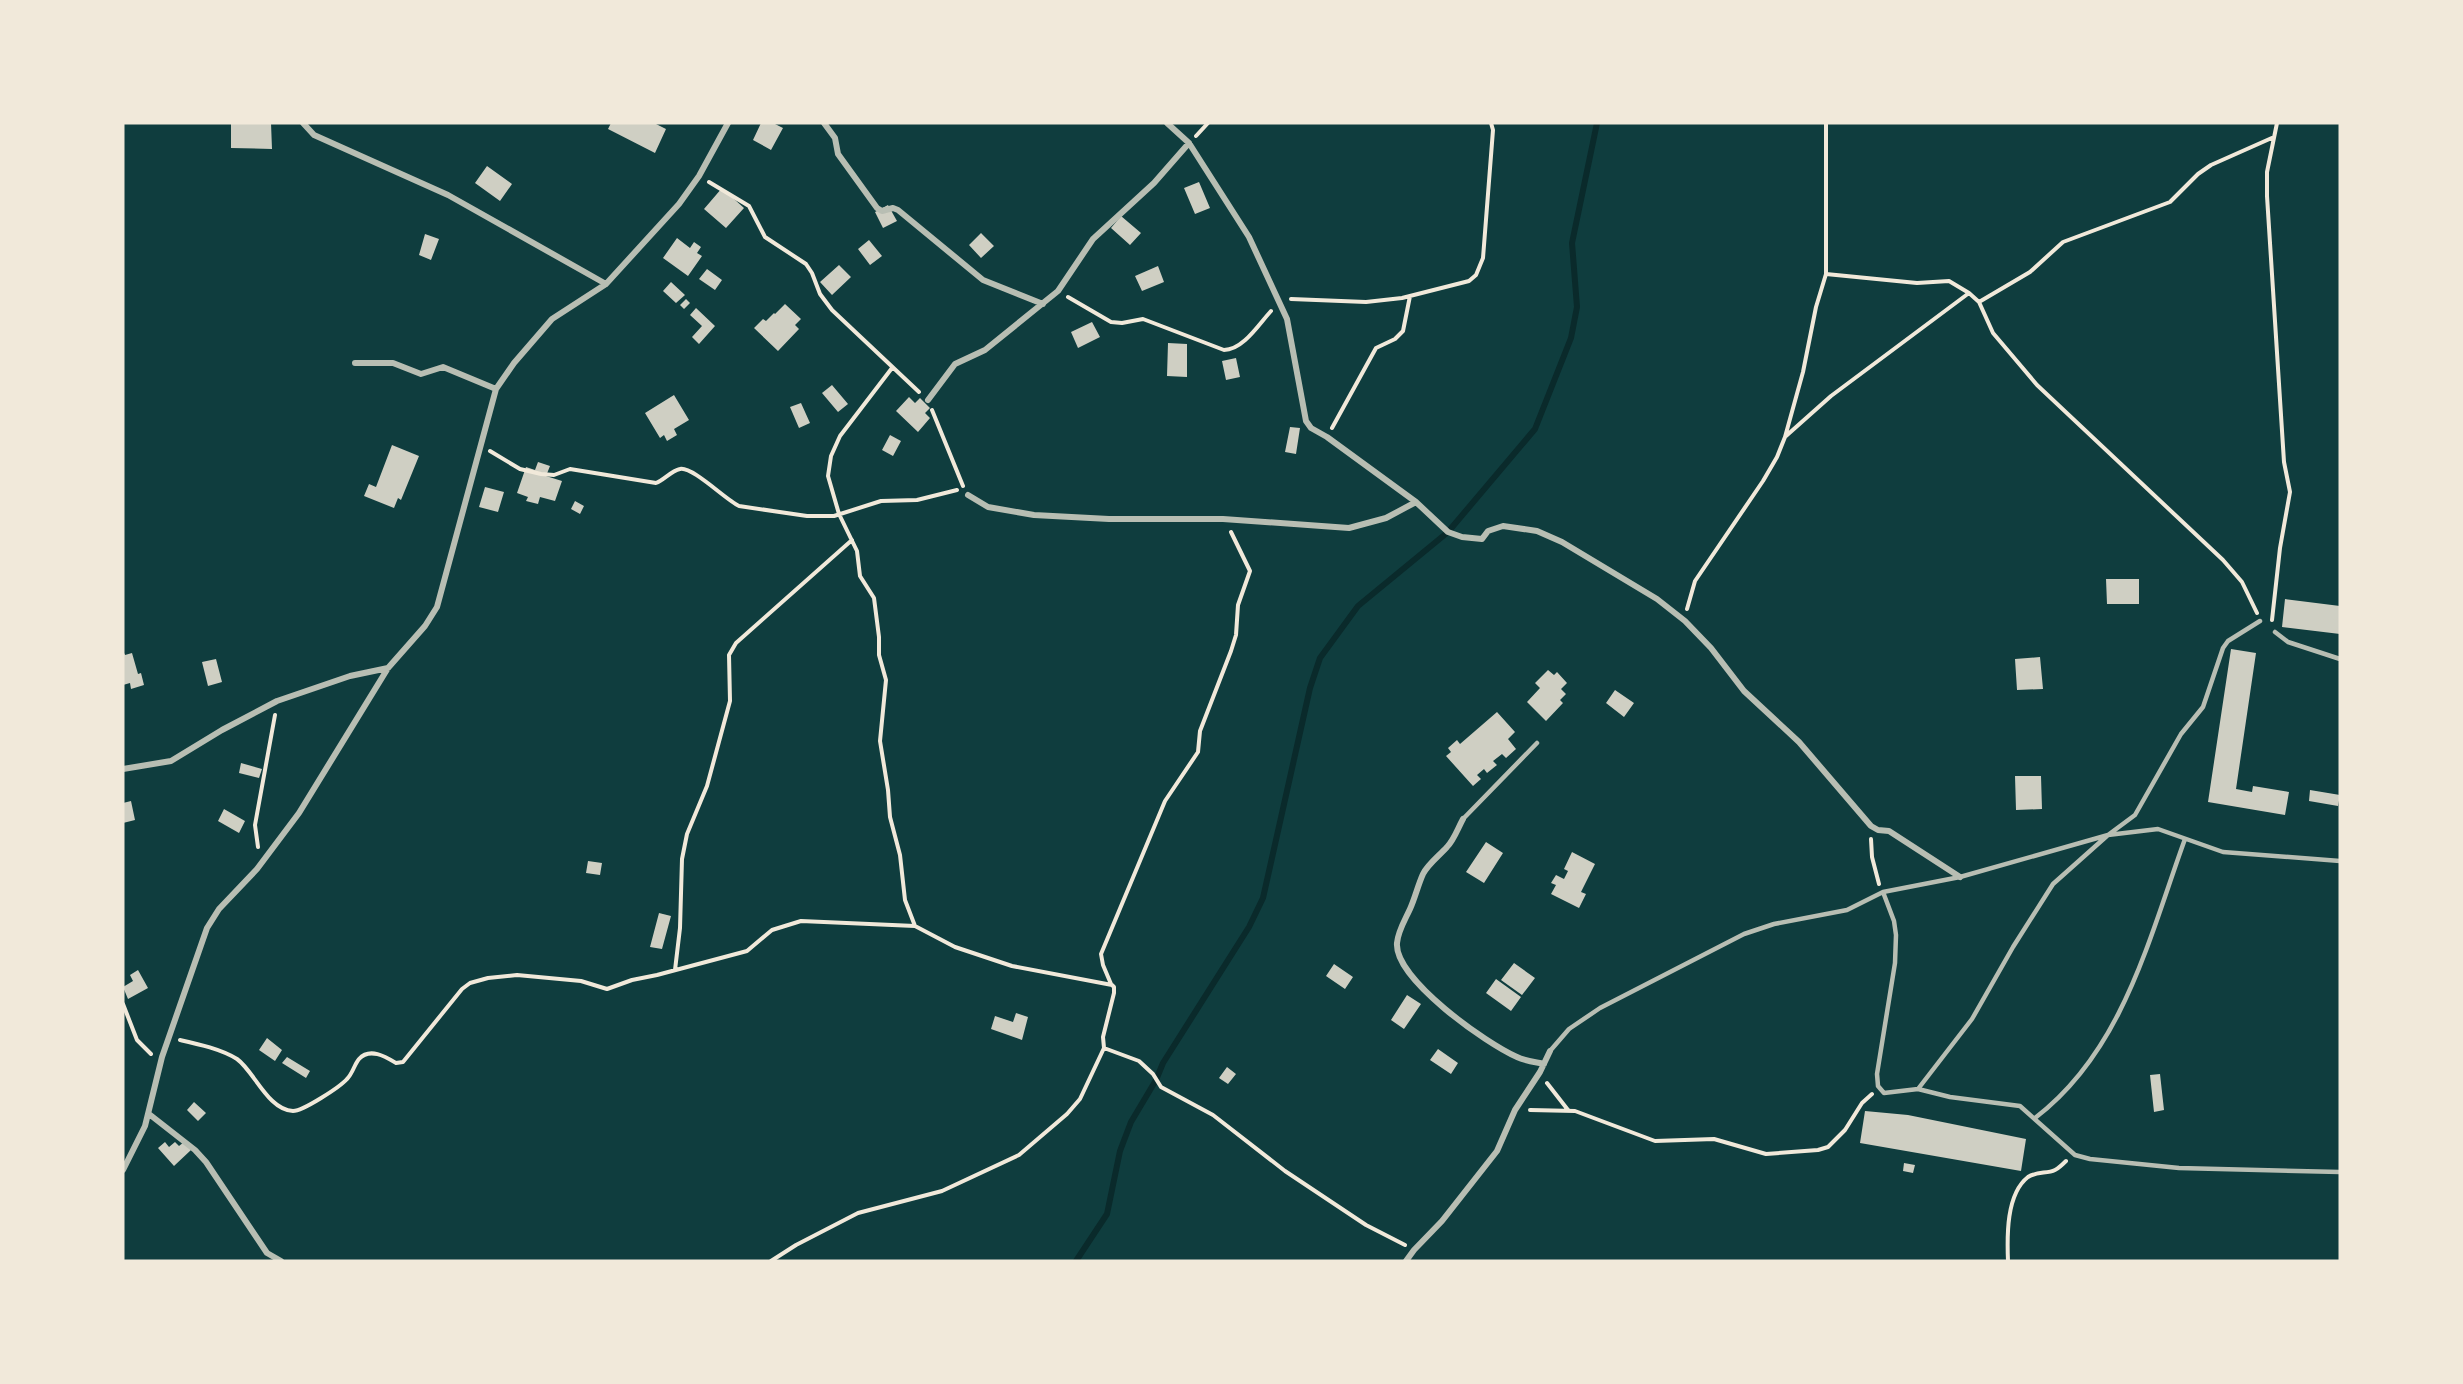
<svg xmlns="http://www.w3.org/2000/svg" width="2463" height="1384" font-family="Raleway,sans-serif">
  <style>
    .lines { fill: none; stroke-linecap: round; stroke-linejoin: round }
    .stream { stroke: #0a2a2b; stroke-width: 6 }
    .building { fill: #cfcfc3 }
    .path { stroke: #f1e9da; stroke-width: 4 }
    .service { stroke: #b8beb3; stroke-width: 4.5 }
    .minor { stroke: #b8beb3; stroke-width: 6 }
  </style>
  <rect width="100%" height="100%" fill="#0f3d3e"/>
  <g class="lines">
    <path class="stream" d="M1076,1261L1107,1214L1120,1151L1131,1122L1156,1080L1163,1063L1249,927L1263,898L1310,688L1320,658L1358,606L1448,532L1535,429L1571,338L1577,307L1572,243L1597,123"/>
  </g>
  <path class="building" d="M231,123H271L272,149L231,148Z
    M611,123H654L666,129L655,153L608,129Z
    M761,123H773L783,128L771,150L753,140Z
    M487,166L512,184L500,201L475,183Z
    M1199,182L1210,208L1195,214L1184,188Z
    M722,188L744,208L726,228L704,209Z
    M888,205L897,221L883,228L875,212Z
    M1121,216L1141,233L1130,245L1111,228Z
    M981,233L994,246L981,258L969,245Z
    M425,234L439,239L431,260L419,255Z
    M677,238L690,248L694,242L701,247L697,253L702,256L688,276L663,258Z
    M869,240L882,256L870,265L858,249Z
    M839,265L851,277L832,295L820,282Z
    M1158,266L1164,282L1142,291L1135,276Z
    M707,269L722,280L715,290L699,279Z
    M671,282L685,295L676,303L663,291Z
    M686,299L690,303L684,309L680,305Z
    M785,304L801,319L795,325L799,329L778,351L754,328L763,319L766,321L774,313L775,314Z
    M696,308L715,326L699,344L692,337L702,326L690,315Z
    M1092,322L1100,337L1078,348L1071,332Z
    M1168,343L1187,344V377L1167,376Z
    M1236,358L1240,377L1226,380L1222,361Z
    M832,385L848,404L838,412L822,393Z
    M674,395L689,420L674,429L677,435L667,441L664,435L660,438L645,413Z
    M909,397L915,403L920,398L930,408L925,413L930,418L918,432L896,411Z
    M801,403L810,423L799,428L790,407Z
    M1290,427L1300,428L1296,454L1285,452Z
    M890,435L901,441L893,456L882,450Z
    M392,445L419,456L401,500L398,498L394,508L364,496L369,484L376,487Z
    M538,462L550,466L546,476L562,481L555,501L540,497L538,504L526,501L528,497L517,493L526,467L535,470Z
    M485,487L504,492L498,512L479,507Z
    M575,501L584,506L580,514L571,509Z
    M2106,579H2139V604H2107Z
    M2285,599L2340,606V634L2282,627Z
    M2231,649L2256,653L2236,789L2252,792L2253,786L2289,792L2285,815L2208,802Z
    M123,651L125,655L132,653L138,674L141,673L144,685L131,689L130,683L123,685Z
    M2040,657L2043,689L2017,690L2015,659Z
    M216,659L222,682L208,686L202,662Z
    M1548,670L1554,675L1557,672L1567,683L1561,689L1566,694L1560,700L1563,703L1546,721L1527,702L1540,688L1535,683Z
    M1615,690L1634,703L1624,717L1606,703Z
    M1497,712L1515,732L1508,739L1516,749L1506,758L1502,754L1493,761L1497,765L1487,773L1484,769L1477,775L1481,779L1473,786L1446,756L1451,752L1448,748L1457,740L1460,744Z
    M241,763L262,769L259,778L239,773Z
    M2015,776H2041L2042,809L2016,810Z
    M2310,790L2340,795L2338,806L2309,801Z
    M131,801L135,820L123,823V803Z
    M224,809L245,821L239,833L218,821Z
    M1486,842L1503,853L1484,883L1466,872Z
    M1572,852L1595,864L1581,892L1586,894L1579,908L1551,894L1556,885L1551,883L1556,875L1564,879L1568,871L1564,869Z
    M588,861L602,863L600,875L586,873Z
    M659,913L671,916L662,949L650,947Z
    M1514,963L1535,978L1522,995L1501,980Z
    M1334,964L1353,977L1345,989L1326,976Z
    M138,970L148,988L128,999L123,987L133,981L130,975Z
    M1496,979L1521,997L1511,1011L1486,993Z
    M1407,995L1421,1004L1404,1029L1391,1020Z
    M1016,1013L1028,1017L1022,1040L991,1029L995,1016L1013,1022Z
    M267,1038L282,1050L275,1061L259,1050Z
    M1438,1049L1458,1063L1451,1074L1430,1060Z
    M287,1057L310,1071L306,1078L282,1063Z
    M1227,1067L1236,1074L1228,1084L1219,1078Z
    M2160,1074L2164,1110L2154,1112L2150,1075Z
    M194,1102L206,1113L198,1121L187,1110Z
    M1865,1111L1908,1115L2026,1139L2021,1171L1860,1143Z
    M165,1142L169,1147L175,1142L179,1146L184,1142L191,1150L174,1166L158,1148Z
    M1904,1163L1915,1165L1913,1173L1903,1171Z"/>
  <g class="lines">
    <path class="path" d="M1196,136L1208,123
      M709,182L749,206L765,237L806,264L812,273L820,294L832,310L919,392
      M1826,274L1917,283L1949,281L1969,293L1979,302L1993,333L2037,385L2223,560L2242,582L2257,613
      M1068,297L1111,322L1122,323L1143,319L1224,350C1243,350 1259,324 1271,311
      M1291,299L1366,302L1402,298L1469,281L1476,275L1483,258L1493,130L1491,123
      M1979,302L2030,272L2063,242L2170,202L2198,174L2211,165L2274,137
      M892,368L840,436L831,456L828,476L839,514L857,551L860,576L874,598L879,637V655L886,680L880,741L888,790L890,817L900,855L905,900L915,926
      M932,410L963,486
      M1332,428L1376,348L1395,339L1403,331L1410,296
      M1786,436L1831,396L1969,293
      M490,451L520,469L541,474L554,475L570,469L656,483C664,480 671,471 680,469C692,466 726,500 739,506L807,516H834L881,501L917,500L957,490
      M1687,609L1695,581L1763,481L1777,457L1785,437L1803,372L1816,307L1826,274V123
      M2272,620L2280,548L2290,492L2284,462L2267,196V172L2277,123
      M1871,839L1872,857L1879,884
      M258,847L255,825L275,715
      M675,970L680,928L682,859L687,834L707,786L730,701L729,655L736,643L852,540
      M1111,984L1103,965L1101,954L1165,801L1198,752L1200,731L1231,651L1236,635L1238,605L1250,571L1231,532
      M123,1004L137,1040L151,1054
      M180,1040C198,1044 221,1049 237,1059C254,1071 268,1110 293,1111C303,1111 340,1087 347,1079C353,1073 354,1065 359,1059C370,1047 386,1057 396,1063L403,1062L462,989L470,983L488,978L517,975L581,981L607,989L632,980L657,975L747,951L772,930L801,921L915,926L955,947L1012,966L1112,985L1114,987V993L1103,1037L1104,1048L1139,1061L1153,1074L1161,1087L1213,1115L1285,1171L1366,1225L1405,1245
      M1547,1083L1568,1110
      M1530,1110L1575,1111L1655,1141L1714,1139L1766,1154L1818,1150L1828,1147L1845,1130L1862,1103L1872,1094
      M771,1261L796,1245L858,1213L942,1191L1019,1155L1067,1114L1080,1099L1104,1048
      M2008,1261C2007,1237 2006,1194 2028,1177C2037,1171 2047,1174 2055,1170C2059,1168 2063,1164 2066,1161"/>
    <path class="service" d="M2275,632L2288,642L2340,659
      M1463,819L1537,743
      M1883,892L1894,921L1896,935L1895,963L1877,1074L1878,1086L1884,1093L1918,1089L1950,1097L2020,1106L2075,1155L2090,1159L2179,1168L2340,1172
      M1550,1051L1569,1029L1600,1008L1744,934L1774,924L1847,910L1883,892L1960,877L2108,835L2158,829L2223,852L2340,861
      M1918,1089L1972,1019L2013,947L2053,884L2108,835L2135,815L2181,734L2203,707L2223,648L2228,641L2260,621
      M2035,1118C2123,1051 2149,938 2185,839"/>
    <path class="minor" d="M303,123L314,135L448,195L606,284
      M824,123L835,138L838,154L877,208L882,211L893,208L898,210L983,280L1043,304
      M1167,123L1189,143L1249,237L1287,319L1306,421L1311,428L1327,437L1416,502L1448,532L1462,537L1482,539L1488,531L1503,526L1537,531L1562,542L1657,599L1685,621L1711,648L1744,691L1799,742L1871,826L1878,830L1889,831L1960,877
      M355,363H393L421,374L443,367L496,389
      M928,400L955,364L985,350L1058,291L1093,239L1154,183L1189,143
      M968,495L988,507L1034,515L1109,519H1223L1349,528L1386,518L1416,502
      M123,769L171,761L222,730L277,701L350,676L388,668
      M1463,819C1458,828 1454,840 1447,847C1439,856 1428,864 1423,874C1418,885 1415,898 1410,909C1405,920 1398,931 1397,943C1394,979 1487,1044 1517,1057C1525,1061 1535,1062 1544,1064
      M149,1114L195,1150L206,1162L267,1253L281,1261
      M123,1170L145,1126L162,1057L207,928L219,909L257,869L299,813L388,668L425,626L437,607L496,389L514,363L552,319L606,284L679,204L699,176L728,123
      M1406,1261L1414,1250L1442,1221L1497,1151L1515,1110L1540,1072L1550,1051"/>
  </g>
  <rect width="2463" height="1384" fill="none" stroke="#f1e9da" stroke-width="249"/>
</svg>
